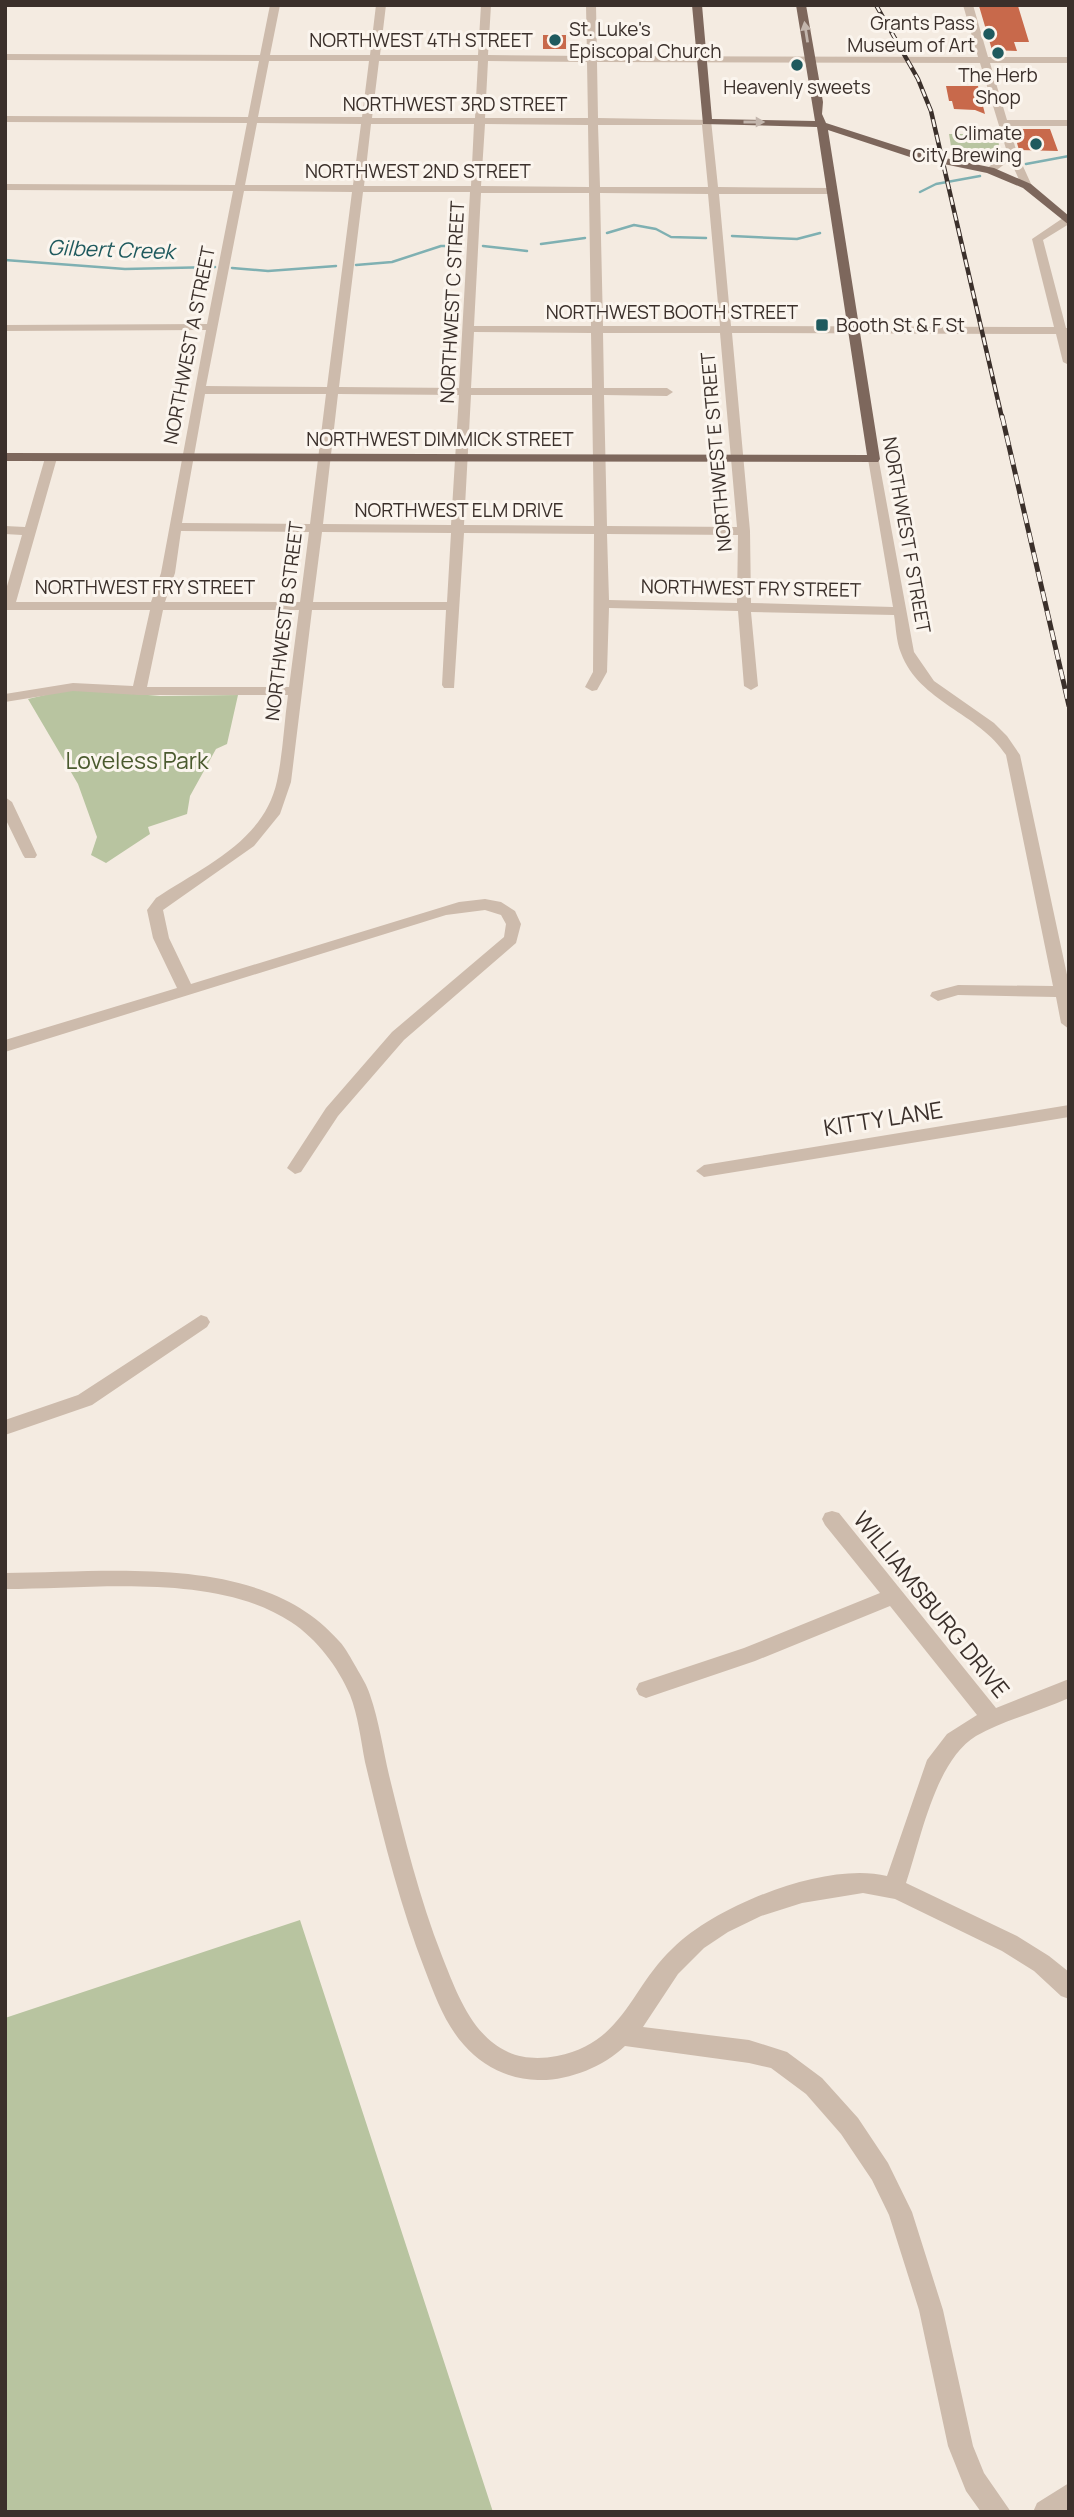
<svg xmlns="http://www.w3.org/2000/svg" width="1074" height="2517" font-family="Manrope,sans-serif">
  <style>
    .green { fill: #b8c4a0 }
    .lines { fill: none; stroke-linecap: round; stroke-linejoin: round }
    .stream { stroke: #7fb0b2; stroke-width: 2.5 }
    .building { fill: #c8694b }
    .minor { fill: #cdbbac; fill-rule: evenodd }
    .major { fill: #7d675c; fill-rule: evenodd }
    .rail-far1-casing { stroke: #3b302b; stroke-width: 4.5 }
    .rail-casing { stroke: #3b302b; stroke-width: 5 }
    .rail-far1 { stroke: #fbf5ee; stroke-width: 2.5; stroke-dasharray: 8; stroke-linecap: butt }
    .rail { stroke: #fbf5ee; stroke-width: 3.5; stroke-dasharray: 10; stroke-linecap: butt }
    .oneway { fill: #c2b5ac }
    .poi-dot { fill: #1f5a5e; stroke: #fbf5ee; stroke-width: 2.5 }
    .labels { text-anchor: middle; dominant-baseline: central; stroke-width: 6; stroke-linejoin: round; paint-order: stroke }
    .far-poi-label { font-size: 19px; fill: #3b302b; stroke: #fbf5ee; text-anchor: end }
    .far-street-label { font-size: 19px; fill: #3b302b; stroke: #fbf5ee }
    .far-water-label { font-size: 21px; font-style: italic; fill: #1f5a5e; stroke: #fbf5ee }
    .park-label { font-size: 23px; fill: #4a5a2e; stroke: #fbf5ee }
    .street-label { font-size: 23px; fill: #3b302b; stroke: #fbf5ee }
  </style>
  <rect width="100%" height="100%" fill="#f4ebe1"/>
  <path class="green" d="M949,134H997L1001,156L994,163L953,158Z
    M88,690L160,696L238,695L227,744L216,749L190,796L187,814L148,827L150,834L106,863L91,855L97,837L78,784L28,699L62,691Z
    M300,1920L493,2512H5V2018Z"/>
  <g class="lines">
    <path class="stream" d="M1026,164L1069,156
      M920,192L936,184L980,176
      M607,233L634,225L656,229L671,237L706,238
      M732,236L797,239L820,233
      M541,244L585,238
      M483,246L527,251
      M5,260L125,269L215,267
      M356,265L392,262L441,246H460
      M232,268L268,271L336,266"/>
  </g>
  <path class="building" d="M979,6H1018L1029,42H1014L1017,51L992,50Z
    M543,35H566V49H543Z
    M946,86H978L985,114L975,110L954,109L952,101H949Z
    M1013,129H1050L1058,151L1019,150Z"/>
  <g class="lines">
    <path class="minor" d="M270,5H280L270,55H370L376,5H386L380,55H478L481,5H491L488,55L587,56L586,5H596L597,56L978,57L963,5H973L988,57H1069V63H990L1007,120H1069V126H1009L1017,153L1032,186L1027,189L1022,186L1010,160L994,172L985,170L1007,152L980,63L597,62L598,118L711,120L718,187L831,188L836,191L831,194H719L731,326L1054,327L1032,239L1063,218L1069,217V224L1043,240L1066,328H1069V365L1063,362L1056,334L732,333L750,531L751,603L893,607L868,459L874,455L878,456L914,652L934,681L994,723L1007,736L1020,755L1069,984V1029L1061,1023L1056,997L958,995L938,1001L930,996L932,992L958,985L1053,986L1006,755C979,713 919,702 901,653C896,641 896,627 894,615L751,612L758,686L751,690L744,686L738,611L609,608L607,672L597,690L592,691L585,687L593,672L594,534L464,533L454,688H444L442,685L446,610H312L291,782L280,814L254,846L163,910L169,938L191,984L459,902L485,899L501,902L515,911L521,924L516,943L404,1040L338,1116L301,1172L295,1174L287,1168L326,1108L392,1032L504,937L506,924L501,915L485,910L446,915L5,1052V1040L177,988L153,938L147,910L156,898C202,867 264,842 277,781C283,753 284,724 288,695H139L73,691L5,702V694L73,683L133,686L150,610H5V593L22,535L5,534V526L25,527L45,458L47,455H55L57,458L16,602H151L161,573L206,330L5,331V325L207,324L233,191L5,190V184L235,185L247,123L5,122V116L248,117L259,61L5,60V54L260,55ZM269,61H369L362,117H258ZM379,61H478L475,118H372ZM488,61L587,62L588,118H485ZM257,123L361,124L353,185H245ZM371,124H474L471,186H364ZM485,124L588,125L589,187L481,186ZM598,125H702L708,187H600ZM244,191L352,192L327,387L206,386ZM363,192H470L459,388L339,387ZM481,193H589L591,326H474ZM600,193L708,194L720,326H603ZM474,332L591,333L592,388H471ZM603,333H720L737,527L607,526L604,395L667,396L673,392L667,388H604ZM205,394H326L310,524L182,523ZM338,394L459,395L451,525L323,524ZM471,395H592L594,526L464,525ZM181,531L309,532L300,602H165L175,573ZM322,532L451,533L447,602H313ZM607,534L738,535L737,603L609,600ZM163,610H299L289,687H147Z
      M5,797L12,802L37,855L35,858H25L23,855L5,818Z
      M1069,1105V1117L704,1177L696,1171L704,1165Z
      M201,1315L207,1317L210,1322L207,1327L92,1405L5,1435V1420L78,1395Z
      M832,1511L839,1513L996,1708L1069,1679V1698C1038,1712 1004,1720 976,1736C935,1761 921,1839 906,1883L1017,1936L1049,1956L1069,1972V1999L1061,1996L1034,1971L1002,1951L895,1899L863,1893L802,1903L761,1916L728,1932L704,1948L678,1974L643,2027L749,2040L787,2052L822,2078L858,2118L888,2163L912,2212L943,2310L973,2446L984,2473L1011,2512H981L966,2491L948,2446L919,2310L889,2215L872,2180L841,2134L806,2094L771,2068L749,2063L625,2046C603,2067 568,2081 538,2080C510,2080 482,2066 464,2045C445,2024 435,1996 425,1970C399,1903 382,1833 365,1762C361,1741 358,1715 350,1695C338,1667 317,1639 291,1622C216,1572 91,1589 5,1589V1573C111,1573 262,1552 339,1641C346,1648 351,1659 356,1667C361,1676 367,1685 370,1695C379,1721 383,1749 389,1775C404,1836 419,1897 442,1956C456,1991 471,2035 508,2052C523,2059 541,2059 557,2056C624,2043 630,1988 673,1948C717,1905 826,1861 887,1876L927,1760L947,1734L977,1715L890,1606L755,1661L646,1698L639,1695L636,1689L639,1683L744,1648L880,1593L825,1525L822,1519L825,1513Z
      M1069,2483V2511L1033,2512L1037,2503Z"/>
    <path class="major" d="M692,5H702L712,119L815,121L796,5H806L823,102L822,114L826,123L916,152L994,168L1031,184L1069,216V225L1023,188L987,173L910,157L828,130L880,459L878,462L5,461V453L867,455L817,127L703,124Z"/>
    <defs>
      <path id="rail-far1" d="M876,5L918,79L931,111L1002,418"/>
      <path id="rail" d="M1002,416L1069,706"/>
    </defs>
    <use href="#rail-far1" class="rail-far1-casing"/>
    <use href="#rail" class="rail-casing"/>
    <use href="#rail-far1" class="rail-far1"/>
    <use href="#rail" class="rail"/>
  </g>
  <defs><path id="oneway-solid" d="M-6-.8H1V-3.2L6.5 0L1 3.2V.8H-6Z" transform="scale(1.75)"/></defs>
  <g class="oneway">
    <use href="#oneway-solid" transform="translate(806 32) rotate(-99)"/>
    <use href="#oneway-solid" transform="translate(754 122)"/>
  </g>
  <g class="poi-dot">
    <circle cx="989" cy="34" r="7"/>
    <circle cx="555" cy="40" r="7"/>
    <circle cx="998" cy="53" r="7"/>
    <circle cx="797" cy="65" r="7"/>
    <circle cx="1036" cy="144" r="7"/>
    <rect x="815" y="318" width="14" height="14" rx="3.5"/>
  </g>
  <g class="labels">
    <g class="far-poi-label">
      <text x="975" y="23">Grants Pass<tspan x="975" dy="22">Museum of Art</tspan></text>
      <text x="569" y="29" text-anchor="start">St. Luke's<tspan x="569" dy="22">Episcopal Church</tspan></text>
      <text x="998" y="75" text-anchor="middle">The Herb<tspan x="998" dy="22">Shop</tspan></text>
      <text x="797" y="87" text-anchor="middle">Heavenly sweets</text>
      <text x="1022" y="133">Climate<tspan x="1022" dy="22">City Brewing</tspan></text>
      <text x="836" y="325" text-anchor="start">Booth St &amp; F St</text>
    </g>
    <g class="far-street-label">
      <text x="421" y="40">NORTHWEST 4TH STREET</text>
      <text x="455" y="104">NORTHWEST 3RD STREET</text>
      <text x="418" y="171">NORTHWEST 2ND STREET</text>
      <text transform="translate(452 302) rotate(-87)">NORTHWEST C STREET</text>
      <text x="672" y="312">NORTHWEST BOOTH STREET</text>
      <text transform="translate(189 345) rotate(-79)">NORTHWEST A STREET</text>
      <text x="440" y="439">NORTHWEST DIMMICK STREET</text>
      <text transform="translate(716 452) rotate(-95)">NORTHWEST E STREET</text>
      <text x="459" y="510">NORTHWEST ELM DRIVE</text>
      <text transform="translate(907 535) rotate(80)">NORTHWEST F STREET</text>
      <text x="145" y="587">NORTHWEST FRY STREET</text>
      <text transform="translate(751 588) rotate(1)">NORTHWEST FRY STREET</text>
      <text transform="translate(284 621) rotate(-83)">NORTHWEST B STREET</text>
    </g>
    <g class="far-water-label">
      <text transform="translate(111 249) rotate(2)">Gilbert Creek</text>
    </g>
    <g class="park-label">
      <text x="137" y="760">Loveless Park</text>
    </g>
    <g class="street-label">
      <text transform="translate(883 1118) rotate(-9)">KITTY LANE</text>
      <text transform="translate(932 1604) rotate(51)">WILLIAMSBURG DRIVE</text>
    </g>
  </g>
  <rect width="1074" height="2517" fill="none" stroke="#3b302b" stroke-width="14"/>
</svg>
